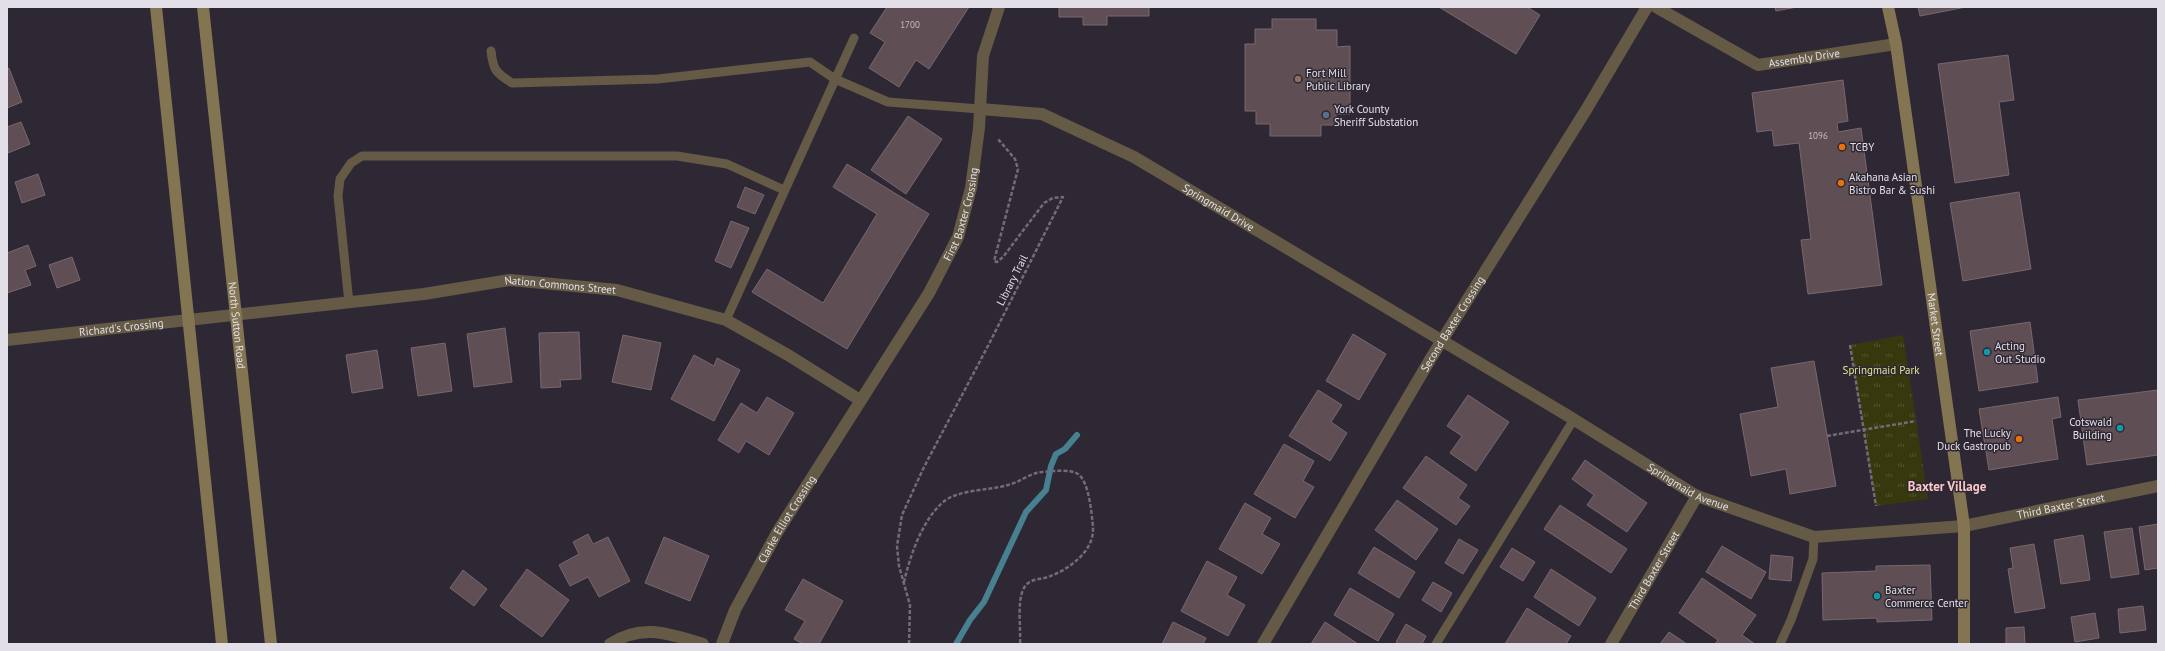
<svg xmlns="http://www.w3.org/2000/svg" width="2165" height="651" font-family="'PT Sans',sans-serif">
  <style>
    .park { fill: url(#park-tufts) }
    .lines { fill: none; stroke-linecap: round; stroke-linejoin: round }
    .stream { stroke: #468091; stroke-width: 6 }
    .building { fill: #5f4f55; stroke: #78676e }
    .path { stroke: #716c77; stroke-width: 2.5; stroke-dasharray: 4 2; stroke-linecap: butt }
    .lane { stroke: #645a45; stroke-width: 9 }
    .street { stroke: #645a45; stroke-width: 12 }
    .secondary { stroke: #837452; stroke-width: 12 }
    .education-dot { fill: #8d6e63; stroke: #2e2834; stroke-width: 1.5 }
    .service-dot { fill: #5c6f8a; stroke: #2e2834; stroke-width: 1.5 }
    .food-dot { fill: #e8710a; stroke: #2e2834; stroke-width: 1.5 }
    .culture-dot { fill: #0f9aa8; stroke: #2e2834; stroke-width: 1.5 }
    .labels { text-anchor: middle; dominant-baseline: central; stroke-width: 3; stroke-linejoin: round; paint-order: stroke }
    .number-label { font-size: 9px; fill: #c2bbc3 }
    .street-label { font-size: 11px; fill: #e3dfe8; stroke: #2e2834 }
    .poi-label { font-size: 11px; fill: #e3dfe8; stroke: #2e2834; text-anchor: start }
    .park-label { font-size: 11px; fill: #dde48f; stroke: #2e2834 }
    .quarter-label { font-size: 13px; font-weight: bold; fill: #fcc8c7; stroke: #2e2834 }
  </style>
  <defs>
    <pattern id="park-tufts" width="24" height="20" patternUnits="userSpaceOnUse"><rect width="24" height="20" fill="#36390d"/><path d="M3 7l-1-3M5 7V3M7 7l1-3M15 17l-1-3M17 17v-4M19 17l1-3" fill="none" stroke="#535530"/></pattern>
  </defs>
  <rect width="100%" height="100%" fill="#2e2834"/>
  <path class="park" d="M1903,335L1928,499L1876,506L1850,345Z"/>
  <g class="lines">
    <path class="stream" d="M956,644L970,620L984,602L1026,512L1046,490L1051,466L1056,454L1065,449L1077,435"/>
  </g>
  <path class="building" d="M887,7H969L929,69L916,60L899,87L869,68L885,42L870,33Z
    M1059,7H1149V16H1107V25H1083V17H1059Z
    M1439,7H1527L1540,15L1516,54Z
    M1775,7H1797L1776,11Z
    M1918,7H1966L1920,16Z
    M1272,19H1316V30H1337V47L1350,46V114H1336V125H1321V136H1270V124H1256V111H1245V44H1255V29H1272Z
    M2008,55L2014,100L1999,102L2009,175L1955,183L1938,64Z
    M9,68L22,102L7,108V69Z
    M1843,80L1848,121L1837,123L1838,132L1861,128L1882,285L1808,294L1801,240L1811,239L1799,143L1774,146L1772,130L1757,132L1752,93Z
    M908,116L942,139L906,194L871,170Z
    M21,122L30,144L8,153L7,127Z
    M847,164L929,214L847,349L752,292L767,269L823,303L877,214L833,187Z
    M38,174L45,195L22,203L15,182Z
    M745,187L764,195L755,214L737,207Z
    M2019,192L2031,269L1963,281L1950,203Z
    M731,221L749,228L731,268L715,261Z
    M28,245L36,266L25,270L31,285L7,293V253Z
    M72,257L80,280L57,288L49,265Z
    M2030,322L2038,382L1979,391L1970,331Z
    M505,328L512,382L474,387L467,334Z
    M579,332L581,379L560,380L561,387L541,388L539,333Z
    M1353,334L1386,354L1359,400L1326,381Z
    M623,335L661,343L651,390L612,382Z
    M445,343L452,391L418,396L411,348Z
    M377,350L383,388L352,393L346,355Z
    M694,355L714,366L717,358L740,370L714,421L671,399Z
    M1814,361L1836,486L1790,494L1786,469L1751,476L1740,414L1778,407L1771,368Z
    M1318,390L1342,405L1331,422L1347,433L1330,461L1289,436Z
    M2158,390V455L2087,465L2078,400Z
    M1468,395L1509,422L1476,471L1450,453L1462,436L1447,426Z
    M767,397L794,413L769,455L746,441L739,453L718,440L741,403L757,413Z
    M2058,397L2061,417L2052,419L2058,459L1989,470L1979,409Z
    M1284,444L1314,461L1303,481L1314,487L1295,518L1254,494Z
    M1426,456L1467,485L1458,498L1470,506L1456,525L1403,488Z
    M1585,460L1647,503L1627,532L1587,505L1594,495L1572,479Z
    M1397,500L1438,529L1416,560L1375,530Z
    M1245,503L1271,518L1262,534L1280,544L1262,574L1219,549Z
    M1560,505L1627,549L1611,573L1544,529Z
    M2158,524V568L2145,570L2139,527Z
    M2132,528L2139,574L2111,578L2104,532Z
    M588,534L593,544L608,537L630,581L599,597L588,577L570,586L559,565L579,554L573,542Z
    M2083,535L2090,580L2061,584L2054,540Z
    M664,537L709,556L690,601L645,583Z
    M1459,539L1478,550L1463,574L1445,563Z
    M2034,544L2045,608L2015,613L2008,569L2013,568L2010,548Z
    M1722,546L1766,572L1751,599L1706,572Z
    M1374,547L1415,572L1399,598L1358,573Z
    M1512,548L1535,562L1523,581L1500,567Z
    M1771,555L1793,557L1791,581L1769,579Z
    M1207,561L1237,577L1227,595L1245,605L1228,636L1181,611Z
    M1930,565L1932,620L1877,622V618L1823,620L1822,573L1876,571V566Z
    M527,569L569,600L542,637L500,606Z
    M1551,569L1596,598L1579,626L1534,597Z
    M463,570L487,589L474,606L450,588Z
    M1702,578L1756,615L1742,635L1755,644H1715L1718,640L1679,613Z
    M803,579L843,601L819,644H803L794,639L805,621L785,610Z
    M1433,582L1452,593L1441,612L1422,600Z
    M1350,588L1394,614L1378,641L1334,615Z
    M2143,606L2146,630L2120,633L2118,609Z
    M1527,608L1571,636L1566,644H1505Z
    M2095,613L2099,638L2075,642L2071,617Z
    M1173,622L1206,638L1203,644H1162Z
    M1325,622L1358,644H1311Z
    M1406,624L1426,636L1422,644H1400L1396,642Z
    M2024,627L2025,644H2006V628Z
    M1669,632L1687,644H1660Z"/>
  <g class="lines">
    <path class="path" d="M1850,345L1876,506
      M1827,436L1916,421
      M904,582C910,556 922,521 942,503C957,489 988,491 1008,485C1020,482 1030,473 1042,472C1051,471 1071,469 1078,474C1089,481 1092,515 1093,528C1094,552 1068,570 1048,577C1039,580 1028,578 1023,590C1017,603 1021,629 1020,644
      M909,644L910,605L899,566L897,546L902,515L924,467L989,344L1063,197L1053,198L1044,203L1003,257L997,262L994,261L1018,169L1015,159L998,139"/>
    <path class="lane" d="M491,51C493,70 496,73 512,83L658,79L810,62L835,79L888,102L980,109
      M349,303L338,196L340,179L351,163L362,156H677L727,164L784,190
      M726,320L854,38
      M1436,644L1574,419
      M1780,644L1791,620L1813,559L1814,537"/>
    <g class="street">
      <path id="s1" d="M1656,7L1758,65L1896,44"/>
      <path id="s2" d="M980,109L1042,114L1134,157L1565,414L1697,496L1814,537L1964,526L2158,486"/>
      <path id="s3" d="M7,340L424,294L510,280L617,290L726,320L788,355L860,400"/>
      <path d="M610,644C643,623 669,634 703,644"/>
      <path id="s4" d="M722,644L735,610L778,531L929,293L958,237L971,188L979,128L983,56L999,7"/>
      <path id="s5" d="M1263,644L1431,358L1586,110L1647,7"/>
      <path id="s6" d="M1611,644L1697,496"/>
    </g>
    <g class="secondary">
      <path d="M156,7L222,644"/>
      <path id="s7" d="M203,7L271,644"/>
      <path id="s8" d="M1888,7L1896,44L1964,526V644"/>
    </g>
  </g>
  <circle class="education-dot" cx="1298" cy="79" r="4"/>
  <circle class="service-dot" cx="1326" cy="115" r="4"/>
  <g class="food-dot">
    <circle cx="1842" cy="147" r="4"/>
    <circle cx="1841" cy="183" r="4"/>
    <circle cx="2019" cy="439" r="4"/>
  </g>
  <g class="culture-dot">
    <circle cx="1987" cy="352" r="4"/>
    <circle cx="2120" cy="428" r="4"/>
    <circle cx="1877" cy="596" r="4"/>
  </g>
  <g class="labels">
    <g class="number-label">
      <text x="910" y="24">1700</text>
      <text x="1818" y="135">1096</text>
    </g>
    <g class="street-label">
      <text stroke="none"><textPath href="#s1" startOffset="164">Assembly Drive</textPath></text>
      <text stroke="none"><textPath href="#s2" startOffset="262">Springmaid Drive</textPath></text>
      <text stroke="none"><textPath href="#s4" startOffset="494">First Baxter Crossing</textPath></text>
      <text transform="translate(1012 280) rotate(-63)">Library Trail</text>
      <text stroke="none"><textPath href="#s3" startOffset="557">Nation Commons Street</textPath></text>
      <text stroke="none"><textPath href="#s5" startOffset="372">Second Baxter Crossing</textPath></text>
      <text stroke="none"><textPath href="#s8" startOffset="321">Market Street</textPath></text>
      <text stroke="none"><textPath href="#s7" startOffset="320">North Sutton Road</textPath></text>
      <text stroke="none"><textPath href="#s3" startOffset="115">Richard's Crossing</textPath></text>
      <text stroke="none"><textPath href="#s2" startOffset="809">Springmaid Avenue</textPath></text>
      <text stroke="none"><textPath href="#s2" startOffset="1194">Third Baxter Street</textPath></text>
      <text stroke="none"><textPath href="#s4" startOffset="141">Clarke Elliot Crossing</textPath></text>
      <text stroke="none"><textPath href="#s6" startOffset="85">Third Baxter Street</textPath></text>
    </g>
    <g class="poi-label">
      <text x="1306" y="73">Fort Mill<tspan x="1306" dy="13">Public Library</tspan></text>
      <text x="1334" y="109">York County<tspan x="1334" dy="13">Sheriff Substation</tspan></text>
      <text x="1850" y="147">TCBY</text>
      <text x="1849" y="177">Akahana Asian<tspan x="1849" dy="13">Bistro Bar &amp; Sushi</tspan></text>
      <text x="1995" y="346">Acting<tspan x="1995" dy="13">Out Studio</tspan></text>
      <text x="2112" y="422" text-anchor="end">Cotswald<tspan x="2112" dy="13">Building</tspan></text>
      <text x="2011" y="433" text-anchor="end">The Lucky<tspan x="2011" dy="13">Duck Gastropub</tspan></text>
      <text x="1885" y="590">Baxter<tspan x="1885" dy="13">Commerce Center</tspan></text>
    </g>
    <g class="park-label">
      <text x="1881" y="370">Springmaid Park</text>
    </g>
    <g class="quarter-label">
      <text x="1947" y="486">Baxter Village</text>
    </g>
  </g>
  <rect width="2165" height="651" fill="none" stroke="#e3dfe8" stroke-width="16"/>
</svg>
